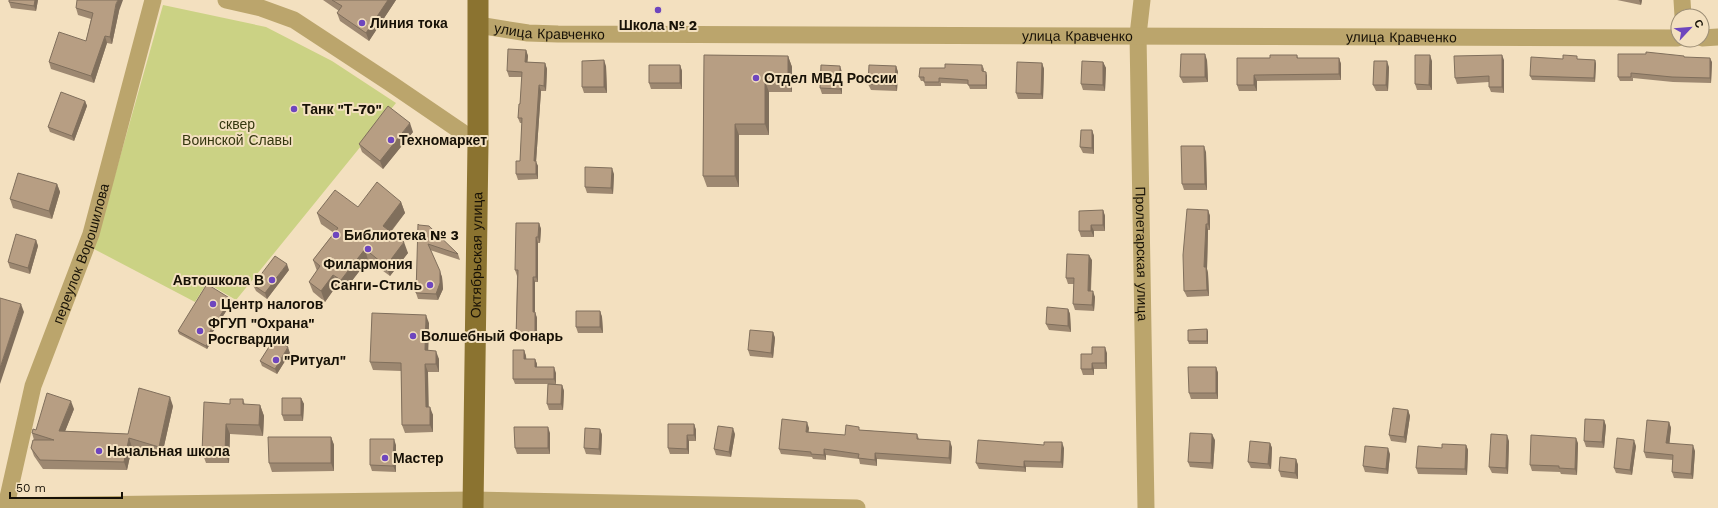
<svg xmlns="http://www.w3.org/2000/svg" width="1718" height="508" font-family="'Work Sans',sans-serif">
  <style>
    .green { fill: #cbd284 }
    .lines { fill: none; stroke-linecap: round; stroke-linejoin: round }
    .minor { stroke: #bba56c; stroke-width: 17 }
    .major { stroke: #8b7330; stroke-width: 21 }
    .wall { fill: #9d8871 }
    .shaded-wall { fill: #806f5c }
    .building { fill: #b79e83; stroke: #806f5c }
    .poi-dot { fill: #6e46be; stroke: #f3e0bf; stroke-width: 1.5 }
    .labels { text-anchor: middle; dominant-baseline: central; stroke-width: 4; stroke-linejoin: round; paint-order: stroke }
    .poi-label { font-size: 14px; font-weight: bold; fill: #171106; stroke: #f3e0bf; text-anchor: start }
    .street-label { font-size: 14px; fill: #171106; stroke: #f3e0bf }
    .park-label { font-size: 14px; fill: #35370f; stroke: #f3e0bf }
  </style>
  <rect width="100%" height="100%" fill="#f3e0bf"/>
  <path class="green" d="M163,5L266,27L332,61L396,103L236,300L207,283L195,302L94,249Z"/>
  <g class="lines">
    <g class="minor">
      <path d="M226,0L261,8L294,20L390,83L478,143"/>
      <path id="s1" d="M1142,0L1138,35L1146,508"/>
      <path d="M1682,0L1683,16"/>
      <path id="s2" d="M478,25L528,33L558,34L1678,38"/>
      <path d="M1702,38L1718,37"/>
      <path d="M0,506L473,500L857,508"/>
      <path id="s3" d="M6,506L33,386L91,234L153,0"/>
    </g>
    <path class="major" id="s4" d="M473,508L478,143V0"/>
  </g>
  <path class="wall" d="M9,0H38L36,11L11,8L9,2Z
    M323,0H396L369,41L340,21L337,13L339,11Z
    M1617,0H1642L1641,5Z
    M76,8L119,11L112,44L107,43L94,83L51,69L49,62L86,41L91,19L78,15Z
    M526,50L528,56L527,62L545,63L547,69L546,91H541L536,162L538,166V179L518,180L516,174L520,161L522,123H520L518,118L520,104L522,77H509L507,71Z
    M704,55L788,56L792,67V92H769V135H739V187H707L703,176Z
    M1297,55L1298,58H1339L1341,64V80L1257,81V91H1239L1237,85L1270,58Z
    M1685,57L1712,62L1711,83L1673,82L1633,78V81H1620L1618,77Z
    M1563,59H1579L1595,60L1596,64L1595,82L1532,80L1530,76Z
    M1207,60L1208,82L1183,83L1180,77Z
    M1504,60V93L1491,92L1489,87V82L1457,84L1455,78Z
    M1432,61V90H1417L1415,84Z
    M1103,62L1106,68L1105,91L1083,90L1081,84Z
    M1042,63L1044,69L1043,99H1018L1016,93Z
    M680,65L682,71V89H651L649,83Z
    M982,65L984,69V71L987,76V89H970L968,84L941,83V86H925L924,81H921L919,77L945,68Z
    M606,66L607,93H584L582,87Z
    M896,66L898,72L897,91L871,90L868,84Z
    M1389,67L1388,91H1376L1373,85Z
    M842,72V94H822L820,88Z
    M85,101L87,106L74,141L50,132L48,127Z
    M1092,130L1094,136V154L1083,153L1080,147Z
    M413,132L383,169L362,152L359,144Z
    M1206,152L1207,190H1184L1182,184Z
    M614,174L613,194L587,193L585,187Z
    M57,184L60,192L52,219L13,208L10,199Z
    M401,202L405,213L391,232L408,253L390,276L368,260L344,291L337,285L325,302L313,292L309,282L317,271L313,260L334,233L321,224L317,213L358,207Z
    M1103,210L1105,216V231H1094V237H1081L1079,231Z
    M1208,210L1210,216V230H1208L1207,269L1208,273L1209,296L1187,297L1184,291Z
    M539,223L541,229L540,243H538V282H535V312L537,318V341H518L516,336L517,276L515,270Z
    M419,225L458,254L460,260L430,250L442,277L443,289L438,300L418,299L416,293Z
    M36,240L38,246L30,274L10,268L8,262Z
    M1092,260L1091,291L1095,297L1094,311L1075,310L1073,304L1074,284H1068L1066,278Z
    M289,270L267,299L256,291L253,285Z
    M231,299L232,302L211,335L212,336L213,339L207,349L179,334L178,331Z
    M1068,309L1070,314L1071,332L1049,330L1046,324Z
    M600,311L602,317L603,333H578L576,327Z
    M429,323L428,351L439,359V372H428V407L433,415V432L405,433L402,425L401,371L373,370L370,362Z
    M1207,329L1208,332V344H1189L1188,341Z
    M773,332L775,338L773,358L750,356L748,350Z
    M524,350L526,356V359H535L537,364V367L556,373V384H549L562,385L564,391L563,410H549L547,404L548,384H515L513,379Z
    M290,353L277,374L262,366L260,361Z
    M1107,353V369H1094V375H1083L1081,369L1092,354Z
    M1216,367L1218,373V399H1191L1189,393Z
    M301,398L304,404L303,421H284L282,415Z
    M243,399L245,405H260L264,416L263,436L230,434L229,463H206L202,452L230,404Z
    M173,406L162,455L132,447L127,470L43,469L34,456L31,448L34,440L32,433L36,430L74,409L65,431L128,434Z
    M1408,410L1410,416L1406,443L1391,441L1389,435Z
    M1604,420L1606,426L1604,448L1586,447L1584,441Z
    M1669,422L1671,428L1669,443L1695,451L1693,479L1674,478L1672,472L1673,460L1646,458L1644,452Z
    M694,424L696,430V441H689V454H670L668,448Z
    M809,428L808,432L845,435L860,430L917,434L919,439L952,447L951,464L877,459V466L860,464L859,459L826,455V460L813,459L812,457L781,454L779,449Z
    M600,429L602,435L601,455L586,454L584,448Z
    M550,433V454H517L515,448Z
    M735,434L731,457L716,455L714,449Z
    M331,437L334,445V471L272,472L269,463Z
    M1215,440L1213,469L1190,467L1188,462Z
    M1509,441L1508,474L1492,473L1489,467Z
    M1270,443L1272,448L1271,469L1251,468L1248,462Z
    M1578,443L1577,475L1561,474L1560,472L1532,471L1530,465Z
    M396,445V472L372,471L370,465Z
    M1466,445L1468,450L1467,475L1418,474L1416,468L1442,448Z
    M1636,446L1632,475L1616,473L1614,468Z
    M1064,448L1063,468L1026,467V472L979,469L976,463Z
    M1390,454L1388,474L1365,472L1363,466Z
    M1296,459L1298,465V479L1281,477L1279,471Z"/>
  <path class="shaded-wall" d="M35,0H38L36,11L34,6Z
    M118,0H123L119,11L112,44L110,37L116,4Z
    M388,0H396L369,41L366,33Z
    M1639,0H1642L1641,5Z
    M105,36L107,43L94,83L91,76Z
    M526,50L528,56L527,68L525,62Z
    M1205,54L1207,60L1208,82L1205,77Z
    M1430,55L1432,61V90L1429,85Z
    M1502,55L1504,60V93L1502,87Z
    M788,56L792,67V92L788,81Z
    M1339,58L1341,64V80L1339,74Z
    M1710,58L1712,62L1711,83L1710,78Z
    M604,60L606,66L607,93L604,87Z
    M1595,60L1596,64L1595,82L1594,78Z
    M1387,61L1389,67L1388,91L1386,85Z
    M1103,62L1106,68L1105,91L1103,85Z
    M545,63L547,69L546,91L544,86Z
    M1042,63L1044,69L1043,99L1041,94Z
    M680,65L682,71V89L680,83Z
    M840,66L842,72V94L840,89Z
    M896,66L898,72L897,91L895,85Z
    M986,72L987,76V89L986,85Z
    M1254,75L1257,81V91L1254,85Z
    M765,81L769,92V135L765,124Z
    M539,85L541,91L536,162L538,166V179L536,174L534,161Z
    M85,101L87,106L74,141L72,136Z
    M410,123L413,132L383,169L380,161Z
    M735,124L739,135V187L735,176Z
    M1092,130L1094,136V154L1092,148Z
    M1204,146L1206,152L1207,190L1205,184Z
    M612,168L614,174L613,194L611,188Z
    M57,184L60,192L52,219L49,211Z
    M401,202L405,213L387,236L383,226Z
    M1103,210L1105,216V231L1103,225Z
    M1208,210L1210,216V230L1208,224Z
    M539,223L541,229L540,243L538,237Z
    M1206,224L1208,230L1207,269L1208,273L1209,296L1207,290L1204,267Z
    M1091,225L1094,231V237L1091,231Z
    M536,237L538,243V282L536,277Z
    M36,240L38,246L30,274L28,268Z
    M404,242L408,253L390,276L386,266Z
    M365,249L368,260L344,291L341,280Z
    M1089,255L1092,260L1090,297L1088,291Z
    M287,264L289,270L267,299L265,293Z
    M440,271L442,277L443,289L438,300L436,294Z
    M333,275L337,285L325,302L321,291Z
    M533,277L535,282V318L533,312Z
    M1093,291L1095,297L1094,311L1092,305Z
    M231,299L232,302L210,336L209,333Z
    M21,304L24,312L0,384V368Z
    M1068,309L1070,314L1071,332L1068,326Z
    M600,311L602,317L603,333L600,327Z
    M535,312L537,318V341L535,336Z
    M426,315L429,323L428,358L425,350Z
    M1207,329L1208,332V344L1207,341Z
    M773,332L775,338L773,358L771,353Z
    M212,336L213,339L207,349L206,346Z
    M288,347L290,353L277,374L275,369Z
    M1105,347L1107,353V369L1105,363Z
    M524,350L526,356L527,364L524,359Z
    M436,351L439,359V372L436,364Z
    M535,359L537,364V373L535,367Z
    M1092,363L1094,369V375L1092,369Z
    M425,364L428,372L429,415L426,407Z
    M554,367L556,373V384L554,379Z
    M1216,367L1218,373V399L1216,393Z
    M562,385L564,391L563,410L561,404Z
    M170,397L173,406L162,455L159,447Z
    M301,398L304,404L303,421L301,415Z
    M71,401L74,409L62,439L59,431Z
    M260,405L264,416L263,436L259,425Z
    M430,407L433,415V432L430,425Z
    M1408,410L1410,416L1406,443L1404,437Z
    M1604,420L1606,426L1604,448L1602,442Z
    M807,422L809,428L808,437L806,432Z
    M1669,422L1671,428L1669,449L1666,443Z
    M226,424L230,434L229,463L225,453Z
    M694,424L696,430V441L694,435Z
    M548,427L550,433V454L548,448Z
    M733,428L735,434L731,457L729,452Z
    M600,429L602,435L601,455L599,449Z
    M1212,434L1215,440L1213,469L1211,463Z
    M687,435L689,441V454L687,449Z
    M1507,435L1509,441L1508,474L1506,468Z
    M331,437L334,445V471L331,463Z
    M129,438L132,447L127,470L124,462Z
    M1576,438L1578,443L1577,475L1575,469Z
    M394,439L396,445V472L393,466Z
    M1634,440L1636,446L1632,475L1630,470Z
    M950,441L952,447L951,464L949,458Z
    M1062,442L1064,448L1063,468L1061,462Z
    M1270,443L1272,448L1271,469L1268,464Z
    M1466,445L1468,450L1467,475L1465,469Z
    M1693,445L1695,451L1693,479L1691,474Z
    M1388,448L1390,454L1388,474L1386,469Z
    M824,449L826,455V460L824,455Z
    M875,453L877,459V466L875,460Z
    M1296,459L1298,465V479L1295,473Z
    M1024,461L1026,467V472L1024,467Z"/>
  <path class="building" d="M9,0H35L34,6L9,2Z
    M77,0H118L116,4L110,37L105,36L91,76L49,62L59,32L86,41L93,13L76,8Z
    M332,0H388L366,33L337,13L342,6Z
    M508,49L526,50L525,62L545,63L544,86L539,85L534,161H536V174H516V161H520L522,118H518L519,104H520L522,72L507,71Z
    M1646,52L1684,56V57L1710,58V78L1672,77L1631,73V77H1618V54H1646Z
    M1181,54H1205V77H1180Z
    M704,55L788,56V81H765V124H735V176H703Z
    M1270,55H1297V58H1339V74L1254,75V85H1237V58H1270Z
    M1415,55H1430L1429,85L1415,84Z
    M1502,55V87H1489V76L1455,78L1454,56Z
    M1563,55L1577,56V59L1595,60L1594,78L1530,76L1531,57L1563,59Z
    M604,60V87H582V61Z
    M1082,61L1103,62V85L1081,84Z
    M1374,61H1387L1386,85H1373Z
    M1017,62L1042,63L1041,94L1016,93Z
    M945,64L982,65V71L986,72V85H968V80L939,78V82H924V77H919L920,68H945Z
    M649,65H680V83H649Z
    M821,65L840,66V89L820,88Z
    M869,65L896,66L895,85L868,84Z
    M61,92L85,101L72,136L48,127Z
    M388,106L410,123L380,161L359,144Z
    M1081,130H1092V148L1080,147Z
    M1181,146H1204L1205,184H1182Z
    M585,167L612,168L611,188L585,187Z
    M18,173L57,184L49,211L10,199Z
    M377,182L401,202L383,226L404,242L386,266L365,249L341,280L333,275L321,291L309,282L320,266L313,260L338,228L317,213L335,190L358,207Z
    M1187,209L1208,210V224H1206L1204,267H1206L1207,290L1184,291L1183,255Z
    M1103,210V225H1091V231H1079V211Z
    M516,223H539L538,237H536V277H533V312H535V336H516L518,270H515Z
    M418,224L419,225L429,226L458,254L428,244L440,271V283L436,294L416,293Z
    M16,234L36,240L28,268L8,262Z
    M1067,254L1089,255L1088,291H1093L1092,305L1073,304L1074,278H1066Z
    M275,256L287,264L265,293L253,285Z
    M207,284L231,299L209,333L212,336L206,346L178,331Z
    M0,298L21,304L0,368Z
    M1047,307L1068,309V326L1046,324Z
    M576,311H600V327H576Z
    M372,313L426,315L425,350L436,351V364H425L426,407H430V425H402L401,363L370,362Z
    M1207,329V341H1188V330Z
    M750,330L773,332L771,353L748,350Z
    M274,339L288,347L275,369L260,361Z
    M1092,347H1105V363H1092V369H1081V354H1092Z
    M513,350H524V359H535V367H554V379H513Z
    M1188,367H1216V393H1189Z
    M548,384L562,385L561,404H547Z
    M139,388L170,397L159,447L129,438L124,462L40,460L31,448L33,440H54L32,433L33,429L36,430L47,393L71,401L59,431L128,434Z
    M282,398H301V415H282Z
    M230,399H243V404L260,405L259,425L226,424L225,453L202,452L204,402L230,404Z
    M1393,408L1408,410L1404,437L1389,435Z
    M782,419L807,422L806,432L845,435L846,425L859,427V430L917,434V439L950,441L949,458L875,453V460L858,458L859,454L824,449V455L811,454V452L779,449Z
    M1585,419L1604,420L1602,442L1584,441Z
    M1647,420L1669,422L1666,443L1693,445L1691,474L1672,472L1673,455L1644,452Z
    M668,424H694V435H687V449L668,448Z
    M718,426L733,428L729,452L714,449Z
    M514,427H548V448H515Z
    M585,428L600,429L599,449L584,448Z
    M1190,433L1212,434L1211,463L1188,462Z
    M1491,434L1507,435L1506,468L1489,467Z
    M1531,435L1576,438L1575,469L1559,468V466L1530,465Z
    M268,437H331V463H269Z
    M1617,438L1634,440L1630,470L1614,468Z
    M370,439H394L393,466L370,465Z
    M978,440L1044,445V442H1062L1061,462L1024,461V467L976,463Z
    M1250,441L1270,443L1268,464L1248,462Z
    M1442,444L1466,445L1465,469L1416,468L1418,446L1442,448Z
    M1365,446L1388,448L1386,469L1363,466Z
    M1280,457L1296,459L1295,473L1279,471Z"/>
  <g class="poi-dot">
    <circle cx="658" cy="10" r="4"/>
    <circle cx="362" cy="23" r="4"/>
    <circle cx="756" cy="78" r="4"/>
    <circle cx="294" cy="109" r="4"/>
    <circle cx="391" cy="140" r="4"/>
    <circle cx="336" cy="235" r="4"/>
    <circle cx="368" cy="249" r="4"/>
    <circle cx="272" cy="280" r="4"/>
    <circle cx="430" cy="285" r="4"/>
    <circle cx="213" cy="304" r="4"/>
    <circle cx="200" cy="331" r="4"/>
    <circle cx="413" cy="336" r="4"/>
    <circle cx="276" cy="360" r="4"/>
    <circle cx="99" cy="451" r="4"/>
    <circle cx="385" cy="458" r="4"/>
  </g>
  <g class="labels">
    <g class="poi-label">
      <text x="370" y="23">Линия тока</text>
      <text x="658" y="25" text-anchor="middle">Школа № 2</text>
      <text x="764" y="78">Отдел МВД России</text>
      <text x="302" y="109">Танк "Т-70"</text>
      <text x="399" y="140">Техномаркет</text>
      <text x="344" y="235">Библиотека № 3</text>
      <text x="368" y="264" text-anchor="middle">Филармония</text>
      <text x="264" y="280" text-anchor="end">Автошкола В</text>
      <text x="422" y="285" text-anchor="end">Санги-Стиль</text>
      <text x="221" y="304">Центр налогов</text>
      <text x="208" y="323">ФГУП "Охрана"<tspan x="208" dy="16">Росгвардии</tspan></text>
      <text x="421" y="336">Волшебный Фонарь</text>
      <text x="284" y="360">"Ритуал"</text>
      <text x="107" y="451">Начальная школа</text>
      <text x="393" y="458">Мастер</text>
    </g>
    <g class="street-label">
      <text stroke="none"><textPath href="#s2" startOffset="72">улица Кравченко</textPath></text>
      <text stroke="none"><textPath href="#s2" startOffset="600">улица Кравченко</textPath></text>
      <text stroke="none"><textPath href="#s2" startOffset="924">улица Кравченко</textPath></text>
      <text stroke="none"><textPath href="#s3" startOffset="264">переулок Ворошилова</textPath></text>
      <text stroke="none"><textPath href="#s1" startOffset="254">Пролетарская улица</textPath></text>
      <text stroke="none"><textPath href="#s4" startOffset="253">Октябрьская улица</textPath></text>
    </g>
    <g class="park-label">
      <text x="237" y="124">сквер<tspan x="237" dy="16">Воинской Славы</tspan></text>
    </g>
  </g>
  <g transform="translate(1690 28) rotate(64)"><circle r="19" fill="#f3e0bf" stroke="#9b8d75"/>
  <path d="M0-3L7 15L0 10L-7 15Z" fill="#6e46be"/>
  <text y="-6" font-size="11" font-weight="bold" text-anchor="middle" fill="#171106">С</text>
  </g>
  <path d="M10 492v6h112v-6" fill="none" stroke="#171106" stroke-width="2"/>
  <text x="16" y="492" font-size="12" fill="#171106" stroke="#f3e0bf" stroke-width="3" paint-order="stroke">50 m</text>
</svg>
